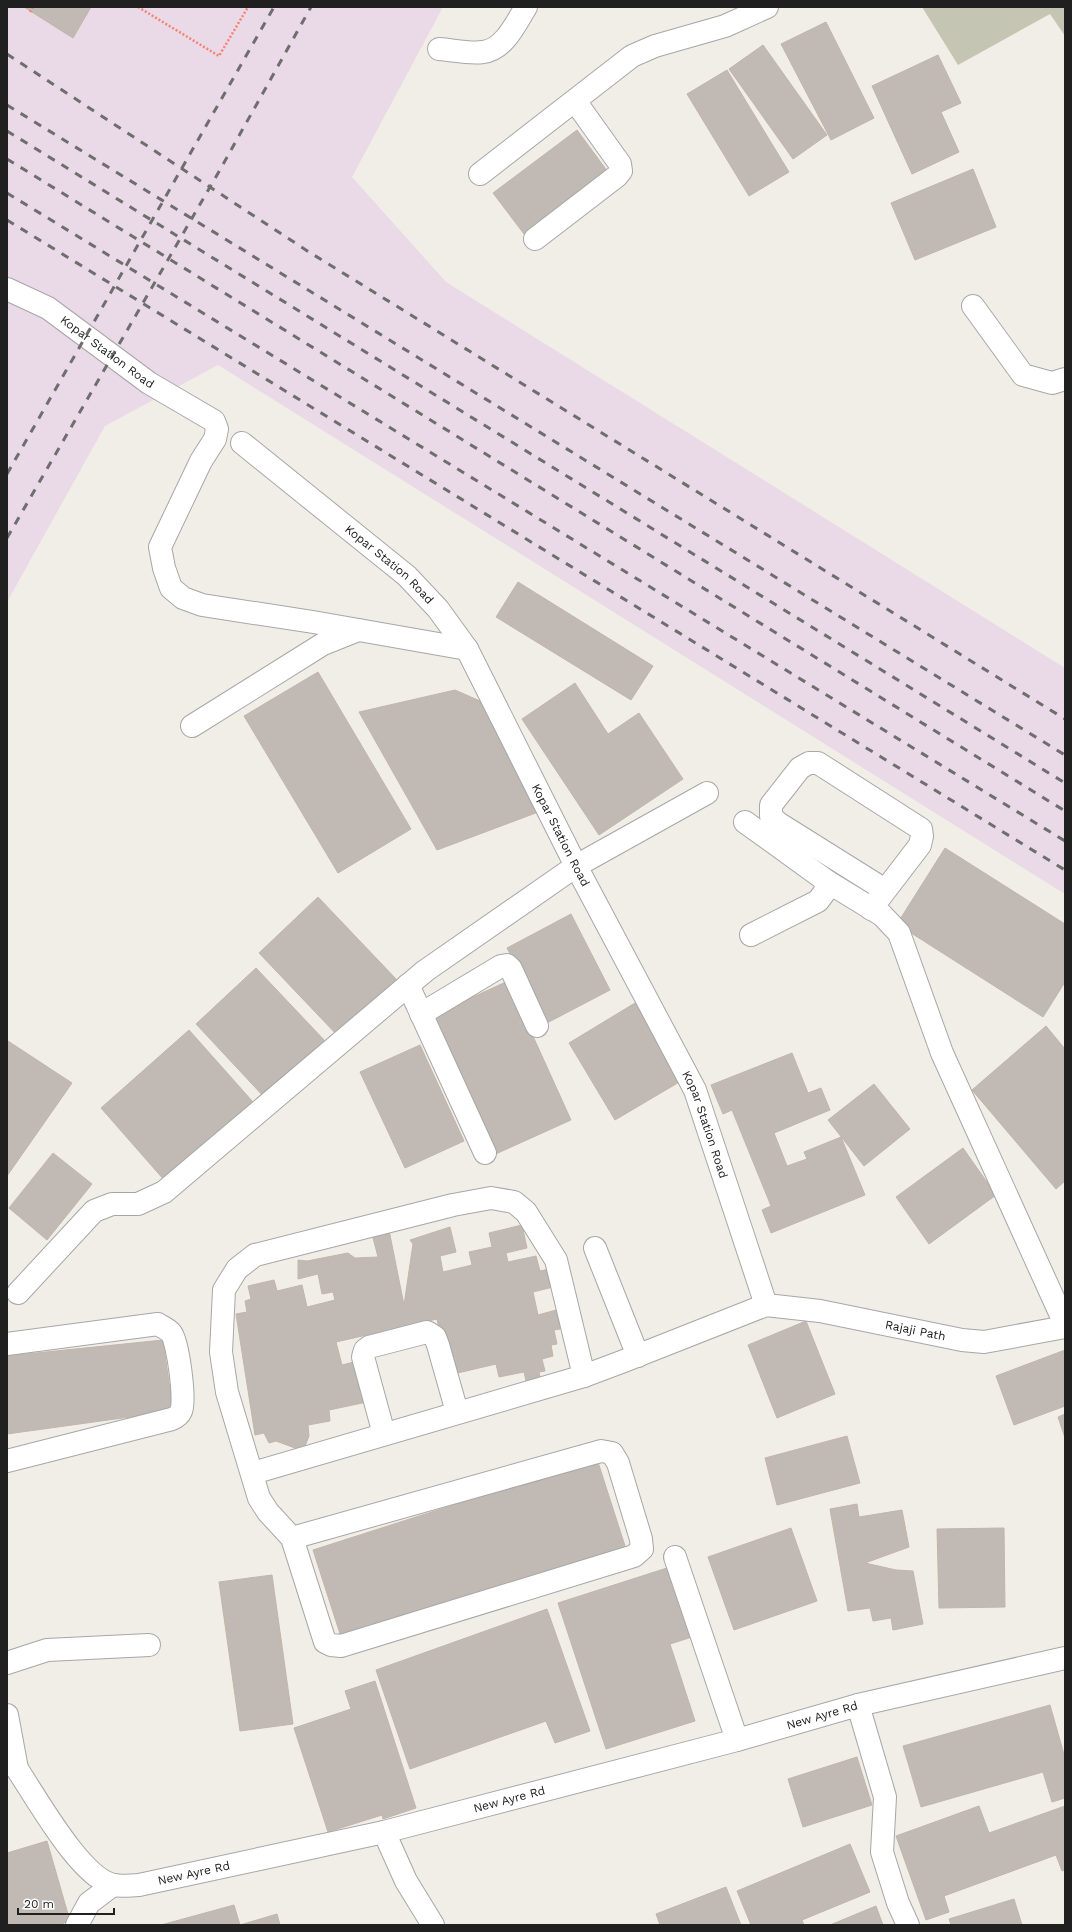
<svg xmlns="http://www.w3.org/2000/svg" width="1072" height="1932" font-family="'Work Sans',sans-serif">
  <style>
    .industrial { fill: #ead9e6 }
    .construction { fill: #c5c5b3 }
    .building { fill: #c1bab4; stroke: #c2b5aa }
    .lines { fill: none; stroke-linecap: round; stroke-linejoin: round }
    .minor-casing { stroke: #a7a7a7; stroke-width: 24 }
    .path { stroke: #f78272; stroke-width: 2.5; stroke-dasharray: 2 2; stroke-linecap: butt }
    .minor { stroke: #fff; stroke-width: 22 }
    .rail { stroke: #6e6e6e; stroke-width: 3; stroke-dasharray: 8 8; stroke-linecap: butt }
    .labels { text-anchor: middle; dominant-baseline: central; stroke-width: 3; stroke-linejoin: round; paint-order: stroke }
    .street-label { font-size: 12px; fill: #202020; stroke: #fff }
  </style>
  <rect width="100%" height="100%" fill="#f1eee7"/>
  <path class="industrial" d="M7,7H443L352,177L446,282L1065,668V894L218,365L105,426L7,602Z"/>
  <path class="construction" d="M922,7H1065V36L1050,14L958,65Z"/>
  <path class="building" d="M24,7H91L73,38Z
    M826,22L874,118L831,140L781,44Z
    M763,45L827,135L793,159L729,69Z
    M938,55L961,103L941,112L959,152L912,174L872,86Z
    M727,70L789,172L749,196L687,94Z
    M577,130L608,172L524,234L493,193Z
    M973,169L996,227L915,260L891,203Z
    M518,582L653,666L631,700L496,617Z
    M318,672L411,829L338,873L244,716Z
    M575,683L608,734L639,713L683,779L599,835L522,719Z
    M455,690L480,701L496,711L541,811L437,850L359,712Z
    M945,848L1065,924V982L1043,1017L897,924Z
    M318,897L397,980L338,1036L259,953Z
    M571,914L610,990L547,1023L507,948Z
    M256,968L326,1042L266,1099L196,1024Z
    M508,981L571,1120L489,1157L427,1018Z
    M635,1003L681,1081L615,1120L569,1043Z
    M1046,1026L1065,1049V1181L1056,1189L972,1090Z
    M189,1030L253,1102L165,1181L101,1108Z
    M8,1041L72,1083L7,1176V1042Z
    M420,1045L464,1141L405,1168L360,1072Z
    M792,1053L808,1093L821,1088L830,1110L774,1133L787,1166L807,1159L804,1152L841,1137L865,1195L771,1233L762,1210L771,1206L732,1110L723,1114L711,1085Z
    M874,1084L910,1129L864,1166L828,1120Z
    M963,1148L996,1195L929,1244L896,1197Z
    M53,1153L92,1184L47,1240L9,1208Z
    M522,1225L527,1248L506,1253L508,1262L536,1256L540,1271L549,1269L553,1287L533,1292L538,1315L556,1310L560,1329L554,1330L557,1344L551,1345L553,1356L542,1359L545,1371L539,1372L541,1382L527,1385L524,1372L499,1377L496,1364L449,1375L437,1319L336,1342L342,1365L358,1361L367,1402L329,1410L330,1421L308,1425L309,1436L303,1451L276,1441L269,1443L264,1433L255,1435L236,1314L247,1312L245,1301L251,1299L248,1286L274,1280L277,1291L302,1285L307,1307L335,1300L333,1292L322,1294L318,1274L298,1279V1260L307,1261L348,1253L355,1258L378,1257L372,1234L389,1230L404,1305L413,1244L410,1240L450,1227L456,1252L440,1256L443,1272L472,1265L469,1252L492,1247L489,1233Z
    M806,1321L835,1394L777,1418L748,1345Z
    M163,1340L173,1411L7,1434V1356Z
    M1065,1350V1406L1014,1425L996,1376Z
    M1065,1414V1438L1058,1417Z
    M847,1436L860,1483L777,1505L765,1458Z
    M597,1459L626,1549L342,1640L313,1550Z
    M857,1504L859,1517L902,1510L909,1547L865,1563L896,1570L913,1571L923,1624L893,1630L891,1618L873,1621L870,1608L848,1611L830,1509Z
    M791,1528L817,1601L734,1630L708,1557Z
    M1004,1528L1005,1607L939,1608L937,1529Z
    M670,1567L692,1637L670,1644L695,1721L606,1749L558,1603Z
    M272,1575L293,1724L240,1731L219,1582Z
    M547,1609L590,1731L555,1743L546,1721L410,1769L376,1670Z
    M375,1681L416,1808L383,1819L382,1815L328,1832L294,1728L351,1709L345,1691Z
    M1050,1705L1065,1758V1798L1052,1802L1043,1772L921,1807L903,1746Z
    M857,1757L872,1805L803,1827L788,1779Z
    M979,1806L989,1833L1065,1806V1870L1062,1871L1056,1855L944,1896L949,1912L926,1920L896,1836Z
    M47,1841L70,1921L58,1925H7V1853Z
    M850,1844L870,1892L802,1920L804,1925H751L737,1891Z
    M726,1887L741,1925H660L656,1914Z
    M1014,1899L1022,1925H951L949,1919Z
    M234,1905L240,1925L277,1914L280,1925H161Z
    M876,1906L883,1925H830Z"/>
  <g class="lines">
    <defs>
      <g id="minor">
        <path d="M439,49C453,50 469,54 483,52C504,50 516,23 526,7"/>
        <path d="M480,174L632,56L655,46L725,26L767,7"/>
        <path d="M535,239L617,176L621,171L620,164L575,101"/>
        <path id="s1" d="M7,289L48,308L149,383L214,421L217,429L215,439L201,461L160,547L164,568L171,588L183,598L202,605L313,622L467,649"/>
        <path d="M973,306L1023,375L1052,383L1065,379"/>
        <path id="s2" d="M242,443L407,576L438,609L467,649L576,866L695,1090L766,1305"/>
        <path d="M192,726L323,644L358,630"/>
        <path d="M745,822L828,882L824,893L818,901L751,935"/>
        <path d="M828,882L882,915L899,933L942,1053L1065,1324"/>
        <path d="M871,909L920,845L922,836L921,829L818,763H809L800,768L771,805V816L778,823L885,890"/>
        <path d="M408,985L485,1153"/>
        <path d="M421,1014L501,966L507,965L511,969L537,1026"/>
        <path d="M595,1248L638,1356"/>
        <path d="M18,1293L94,1211L112,1204H138L164,1192L425,971L576,866L707,793"/>
        <path d="M7,1344L158,1324C162,1327 168,1329 171,1333C178,1341 186,1402 181,1411C179,1416 176,1417 172,1419L7,1461"/>
        <path d="M384,1434L363,1357L365,1350L369,1347L427,1332L435,1337L438,1345L457,1412"/>
        <path id="s3" d="M253,1473L584,1376L624,1361L766,1305L820,1311L962,1340L984,1342L1065,1327"/>
        <path d="M292,1538L325,1642L331,1645L341,1646L634,1556L642,1549L641,1539L618,1463L612,1453L601,1451L292,1538L268,1512L259,1498L227,1392L221,1352L224,1290L237,1269L255,1255L453,1205L491,1198L514,1202L526,1212L556,1260L584,1376"/>
        <path d="M675,1557L737,1740"/>
        <path d="M7,1663L47,1650L149,1645"/>
        <path d="M858,1705L885,1797L882,1852L898,1903L908,1925"/>
        <path d="M7,1715L17,1769"/>
        <path id="s4" d="M7,1759L17,1769C36,1797 81,1879 114,1885C122,1887 131,1885 139,1885L384,1832L737,1740L858,1705L1065,1658"/>
        <path d="M384,1832L406,1881L433,1925"/>
        <path d="M77,1925L89,1903L113,1885"/>
      </g>
    </defs>
    <use href="#minor" class="minor-casing"/>
    <path class="path" d="M138,7L219,56L248,7
      M30,12L33,7"/>
    <use href="#minor" class="minor"/>
    <path class="rail" d="M7,54L309,252L1065,719
      M7,105L1065,755
      M7,131L1065,783
      M7,159L1065,811
      M7,193L1065,841
      M7,220L1065,870
      M7,474L274,7
      M7,538L221,168L311,7"/>
  </g>
  <g class="labels">
    <g class="street-label">
      <text stroke="none"><textPath href="#s1" startOffset="119">Kopar Station Road</textPath></text>
      <text stroke="none"><textPath href="#s2" startOffset="191">Kopar Station Road</textPath></text>
      <text stroke="none"><textPath href="#s2" startOffset="515">Kopar Station Road</textPath></text>
      <text stroke="none"><textPath href="#s2" startOffset="839">Kopar Station Road</textPath></text>
      <text stroke="none"><textPath href="#s3" startOffset="692">Rajaji Path</textPath></text>
      <text stroke="none"><textPath href="#s4" startOffset="897">New Ayre Rd</textPath></text>
      <text stroke="none"><textPath href="#s4" startOffset="573">New Ayre Rd</textPath></text>
      <text stroke="none"><textPath href="#s4" startOffset="249">New Ayre Rd</textPath></text>
    </g>
  </g>
  <rect width="1072" height="1932" fill="none" stroke="#202020" stroke-width="16"/>
  <path d="M18 1908v6h96v-6" fill="none" stroke="#202020" stroke-width="2"/>
  <text x="24" y="1908" font-size="12" fill="#202020" stroke="#ffffff" stroke-width="3" paint-order="stroke">20 m</text>
</svg>
